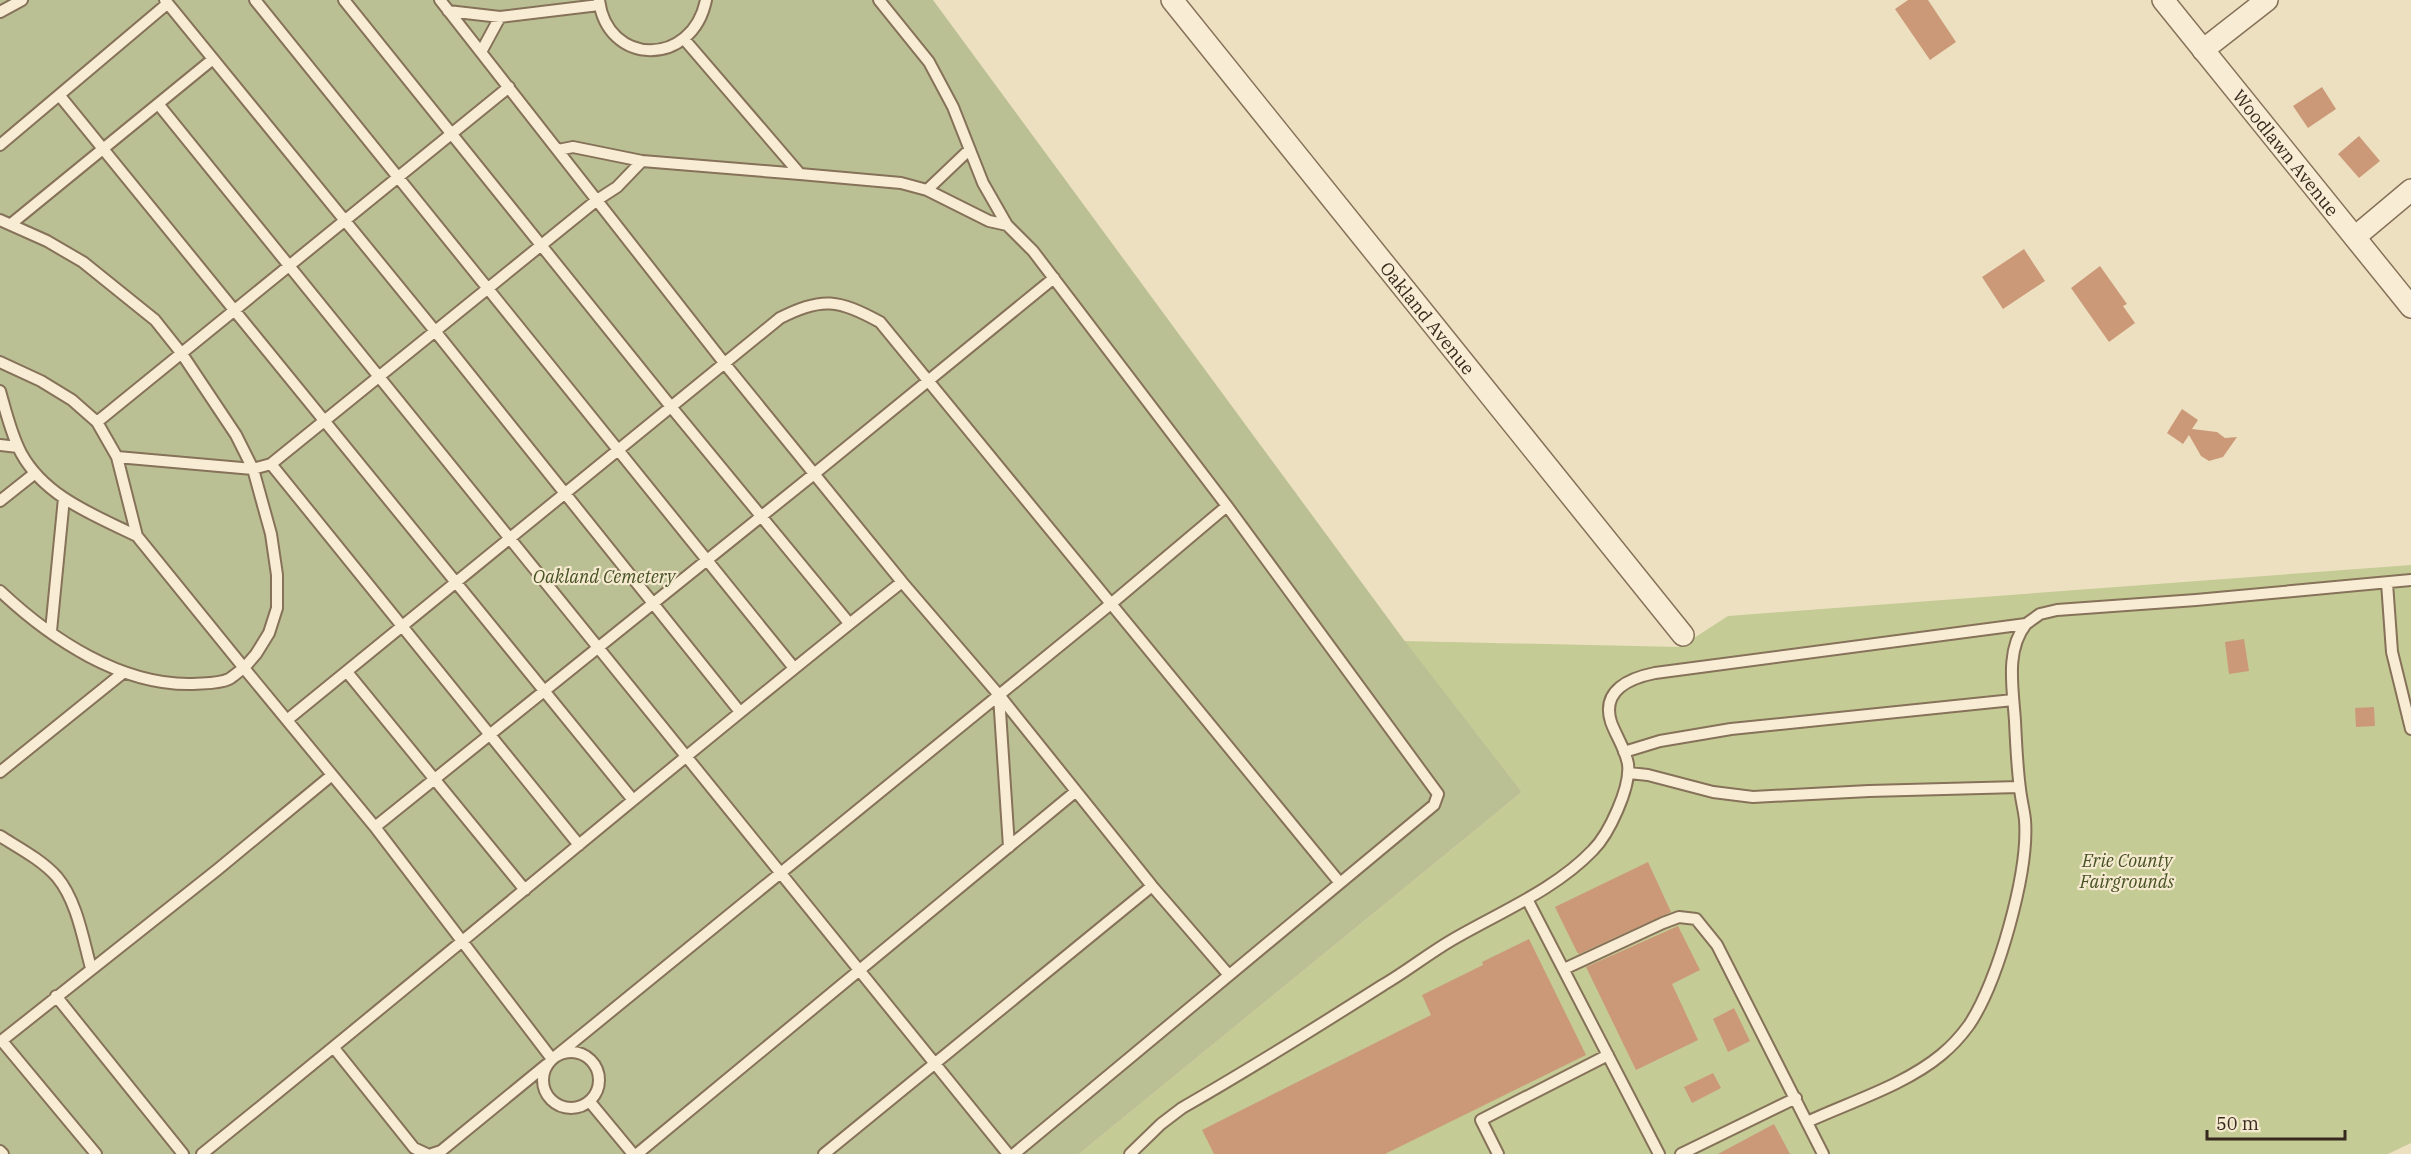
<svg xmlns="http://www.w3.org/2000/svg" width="2411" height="1154" font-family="'IBM Plex Serif',serif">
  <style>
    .green { fill: #c5cb95 }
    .cemetery { fill: #bbc094 }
    .building { fill: #cb9977 }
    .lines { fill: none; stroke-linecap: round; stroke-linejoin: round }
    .service-casing { stroke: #867159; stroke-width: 14 }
    .minor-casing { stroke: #867159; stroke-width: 24 }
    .service { stroke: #f8edd4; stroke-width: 10 }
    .minor { stroke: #f8edd4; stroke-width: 21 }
    .labels { text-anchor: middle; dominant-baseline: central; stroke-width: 4.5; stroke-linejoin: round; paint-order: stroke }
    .street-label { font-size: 18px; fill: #36291d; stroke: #f5ead0 }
    .park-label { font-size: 18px; font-style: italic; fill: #475224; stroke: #f5ead0 }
  </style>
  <rect width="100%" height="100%" fill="#ede0c1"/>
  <path class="green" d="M2411,565V1143L2388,1154H1079L1522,792L1404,641L1680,647L1728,616Z"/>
  <path class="cemetery" d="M0,0H933L1404,640L1522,792L1079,1154H0Z"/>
  <path class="building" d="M1908,0H1928L1956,42L1930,60L1895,9Z
    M2322,87L2336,109L2308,128L2293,106Z
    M2359,136L2380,161L2359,178L2338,154Z
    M2024,249L2045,281L2003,309L1982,277Z
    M2100,266L2127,304L2123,306L2135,323L2109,342L2071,288Z
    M2182,409L2198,420L2192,429L2217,432L2225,438L2237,437L2223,457L2209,461L2201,456L2189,435L2183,444L2167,433Z
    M2244,639L2249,671L2229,674L2225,642Z
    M2374,707L2375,726L2356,727L2355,708Z
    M1648,862L1671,912L1579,954L1577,952L1555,907Z
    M1678,926L1700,970L1672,984L1698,1040L1636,1070L1586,967Z
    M1529,939L1586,1055L1385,1154H1214L1202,1130L1431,1015L1422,995L1483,965L1482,962Z
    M1734,1008L1750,1041L1728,1052L1713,1019Z
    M1713,1073L1721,1088L1692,1103L1684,1087Z
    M1774,1124L1790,1154H1718Z"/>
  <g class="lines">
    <defs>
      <path id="service" d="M165,0L435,331L740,712
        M255,0L794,668
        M344,0L672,408L849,623
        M440,0L725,364L902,582L999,695L1152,886L1228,974
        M599,0C607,66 692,68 706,0
        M879,0L929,62L953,107L983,183L1007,225L1033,251L1227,506L1438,794L1434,805L1014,1154
        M448,11L500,17L599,5
        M0,12L22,0
        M684,39L800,174L901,183L927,190L969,150
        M481,52L500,17
        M60,96L633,800
        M159,105L1008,1154
        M0,145L167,4
        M558,150L573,147L642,161L800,174
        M927,190L989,221L1007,225
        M0,220L47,241L83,262L155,320L182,354L236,435L253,469L271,534L277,575V608L269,633L256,654L244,668L375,827L552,1059
        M11,224L213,59
        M0,362L41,381L72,400L97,422L117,457L137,536L244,668C239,671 234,676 229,679C219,684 204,683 193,684C121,686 51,639 0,591
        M0,391C6,412 11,434 21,453C45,497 94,515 137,536
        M97,422L509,87
        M0,445L18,447
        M117,457L253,469L271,464L597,200L617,187L642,161
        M271,464L579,845
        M0,501L34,474
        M2387,583L2392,652L2411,729
        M51,631L64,498
        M347,672L525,890
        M999,696L1009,847
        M287,720L780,318C822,296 839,300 880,322L1340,883
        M1624,752L1660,741L1731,729L2013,700
        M0,772L124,672
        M1629,773L1648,775L1713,792L1753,797L1869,791L2019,787
        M375,827L814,474L1054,278
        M0,836C19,848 42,860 57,877C77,901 83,939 91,968
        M1527,899L1659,1154
        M1564,969L1663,923L1679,917L1696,919L1717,945L1823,1154
        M56,996L183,1154
        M2,1041L96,1154
        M0,1042L217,870L332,775
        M334,1048L414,1148L427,1154
        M543 1080a28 28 0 1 1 56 0a28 28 0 1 1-56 0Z
        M556,1056L1112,603L1227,506
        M590,1102L633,1154
        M1807,1122C1850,1102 1905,1085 1941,1055C1952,1046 1961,1036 1969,1025C1998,982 2029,872 2025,820C2024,810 2021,799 2020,789C2017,766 2016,743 2015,721C2013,689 2005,650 2026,624
        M0,1151L3,1154
        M202,1154C437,965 666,769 902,582
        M432,1154L441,1151L546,1065
        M637,1154L1075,792
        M824,1154L1152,886
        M1130,1154L1161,1124L1182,1108C1250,1069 1317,1027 1383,985C1407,971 1428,954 1452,940C1498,913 1555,890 1593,850C1609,834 1631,787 1628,764C1625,748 1616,736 1611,722C1601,690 1630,678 1655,673L2026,624L2040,614L2057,610L2196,600L2411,580
        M1498,1154L1481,1120L1608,1055
        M1681,1154L1796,1098"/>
      <g id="minor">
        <path id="s1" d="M1172,0L1683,635"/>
        <path id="s2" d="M2163,0L2411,307"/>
        <path d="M2203,50L2267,0"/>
        <path d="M2355,237L2411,190"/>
      </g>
    </defs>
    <use href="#service" class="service-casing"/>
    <use href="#minor" class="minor-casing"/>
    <use href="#service" class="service"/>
    <use href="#minor" class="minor"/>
  </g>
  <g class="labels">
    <g class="street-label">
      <text stroke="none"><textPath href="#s2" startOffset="196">Woodlawn Avenue</textPath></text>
      <text stroke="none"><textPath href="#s1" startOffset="408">Oakland Avenue</textPath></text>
    </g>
    <g class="park-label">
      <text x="604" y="576">Oakland Cemetery</text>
      <text x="2127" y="860">Erie County<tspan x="2127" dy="21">Fairgrounds</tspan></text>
    </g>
  </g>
  <path d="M2207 1130v9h138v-9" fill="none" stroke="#36291d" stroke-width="3"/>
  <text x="2216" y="1130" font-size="18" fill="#36291d" stroke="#f5ead0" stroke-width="4.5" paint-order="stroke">50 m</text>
</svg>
